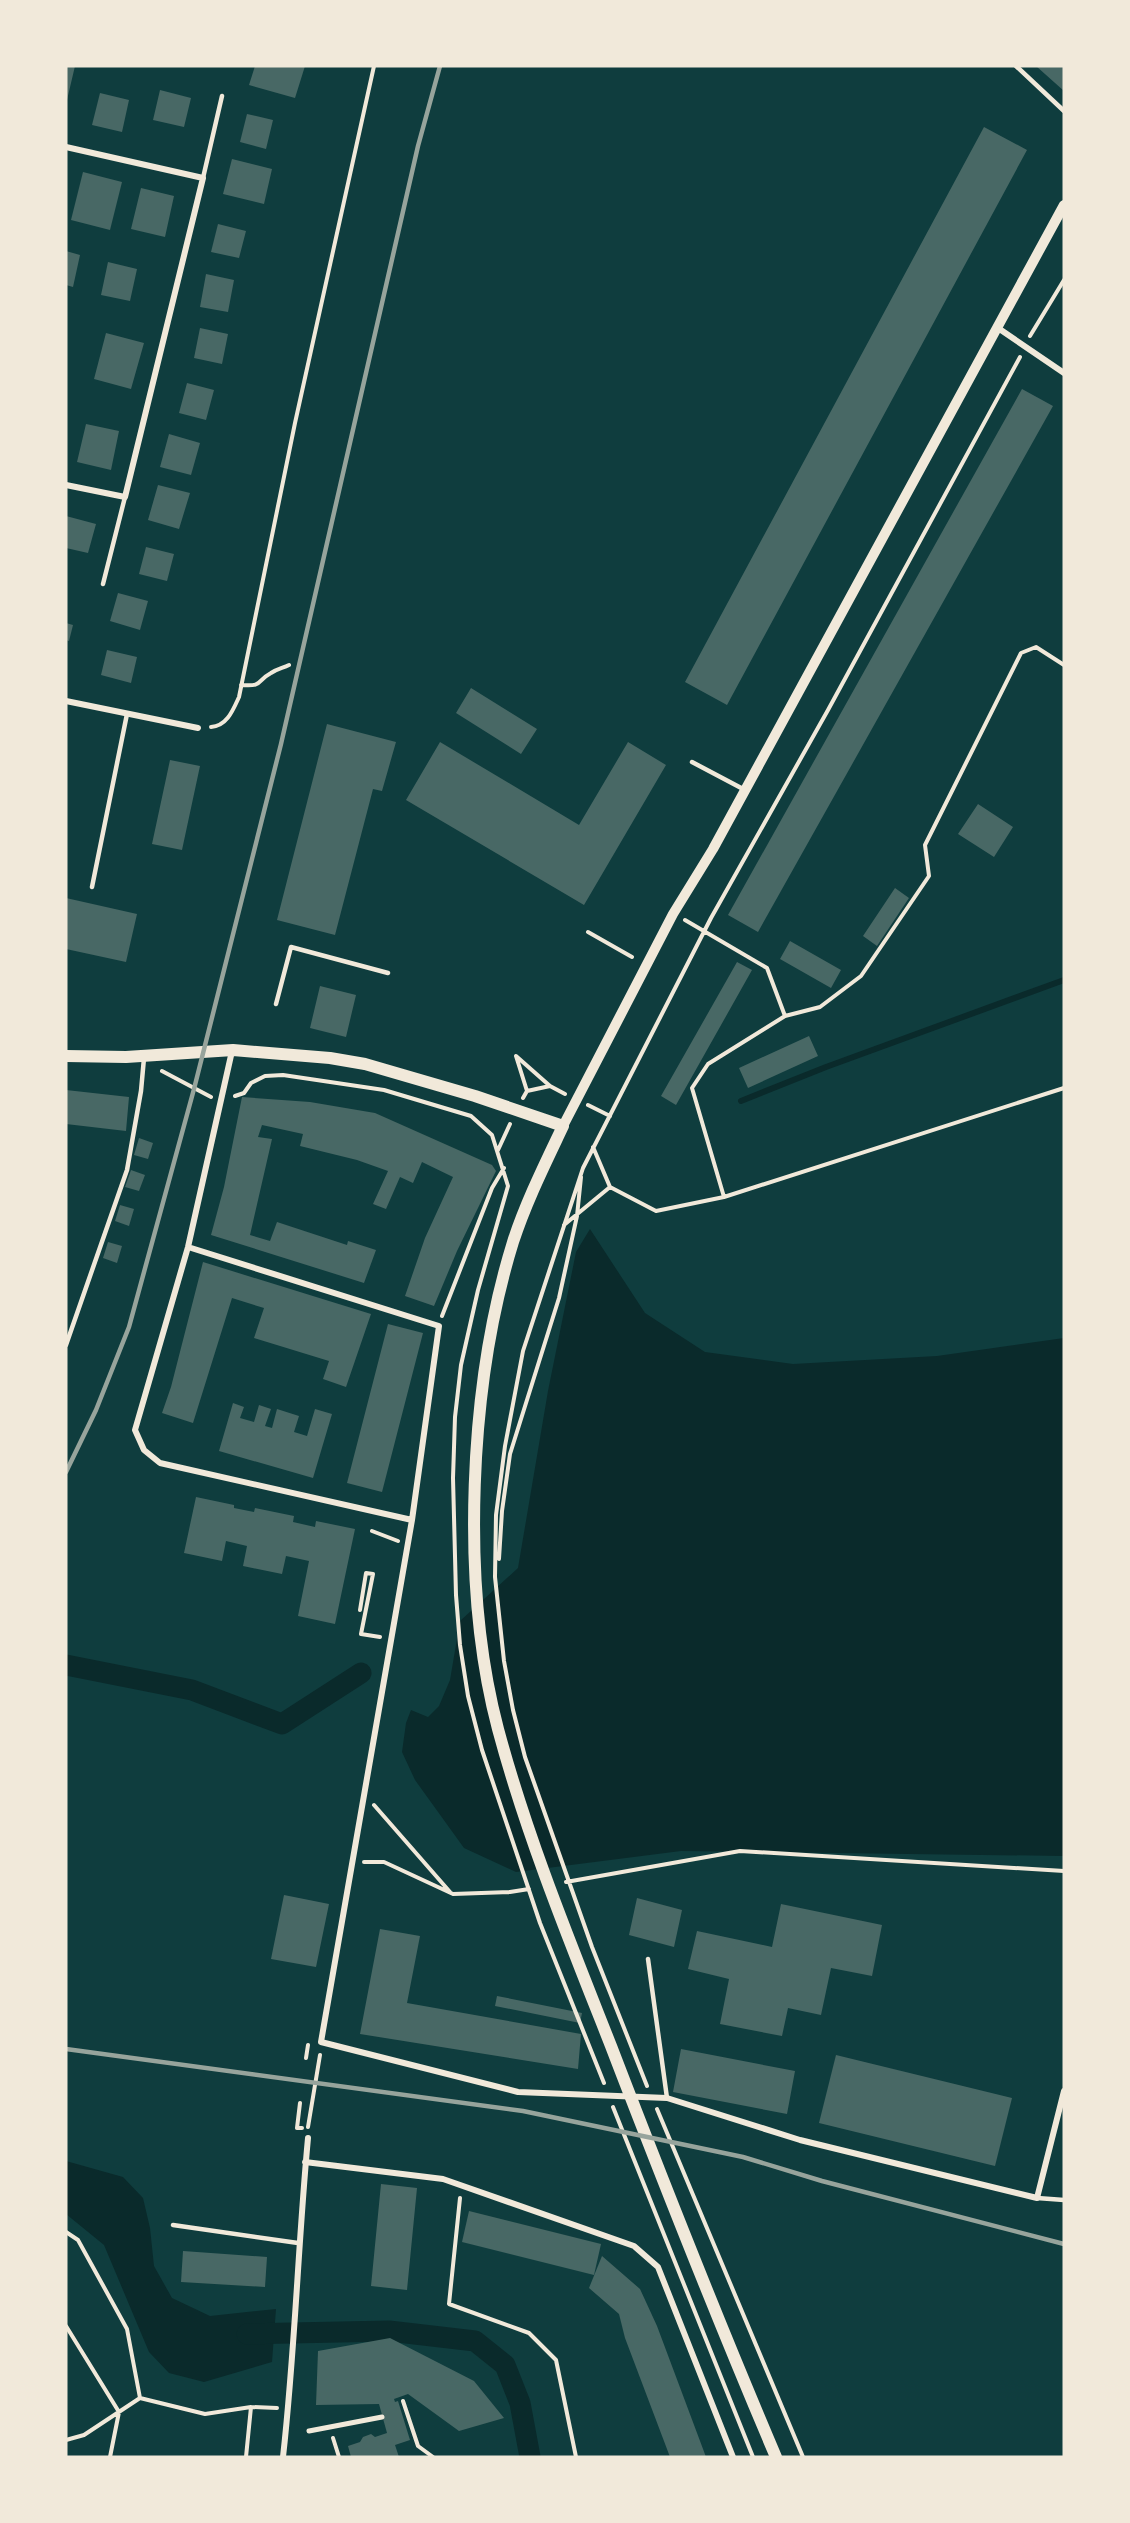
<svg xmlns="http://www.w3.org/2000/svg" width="1130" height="2523" font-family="'Public Sans',sans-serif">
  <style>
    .water { fill: #0a2a2b }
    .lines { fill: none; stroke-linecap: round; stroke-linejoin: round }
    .stream { stroke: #0a2a2b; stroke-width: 6 }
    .canal { stroke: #0a2a2b; stroke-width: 21 }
    .building { fill: #486865 }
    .path { stroke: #f1e9da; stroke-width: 4 }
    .service { stroke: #f1e9da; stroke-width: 4.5 }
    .pedestrian { stroke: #f1e9da; stroke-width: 5 }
    .minor { stroke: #f1e9da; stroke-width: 6 }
    .tertiary { stroke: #f1e9da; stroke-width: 10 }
    .secondary { stroke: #f1e9da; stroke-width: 12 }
    .rail { stroke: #97a49c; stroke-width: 4.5 }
  </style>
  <rect width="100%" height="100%" fill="#0f3d3e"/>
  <path class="water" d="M590,1229L645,1313L705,1352L793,1364L937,1356L1064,1338V1856L681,1851L516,1872L464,1848L415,1780L402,1752L406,1723L411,1710L428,1717L439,1706L450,1680L460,1621L518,1568L548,1391L576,1252Z
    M66,2161L123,2177L143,2198L150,2228L154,2266L172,2298L210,2316L276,2309L272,2362L204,2382L169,2373L149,2352L104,2245L66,2214Z"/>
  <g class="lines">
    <path class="stream" d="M741,1101L826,1067L1064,980"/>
    <path class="canal" d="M66,1665L192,1690L282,1724L361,1673
      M247,2334L389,2331L475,2341L505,2365L520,2403L530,2457"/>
  </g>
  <path class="building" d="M66,66H75L67,100H66Z
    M255,66H305L295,98L249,85Z
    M1036,66H1064V91Z
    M160,90L191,98L184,127L153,120Z
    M100,93L129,100L122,132L92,125Z
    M247,114L273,120L266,149L240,142Z
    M984,127L1027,150L727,705L685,682Z
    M232,159L272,169L264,204L223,194Z
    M83,172L122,182L110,230L71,220Z
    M141,188L174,196L165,237L131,229Z
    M218,224L246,231L239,258L211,252Z
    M66,251L80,255L73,287L66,285Z
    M108,262L137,269L130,301L101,295Z
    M206,274L234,280L228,312L200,307Z
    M200,328L228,334L222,364L194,358Z
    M106,333L144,343L131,389L94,379Z
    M187,383L214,390L206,420L179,413Z
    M1022,389L1053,406L758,932L728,915Z
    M86,424L119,431L111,470L77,462Z
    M169,434L200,443L191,475L160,467Z
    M158,485L190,493L179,529L148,520Z
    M66,516L96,524L88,553L66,548Z
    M146,547L174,554L167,581L139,574Z
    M118,593L148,601L140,630L110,621Z
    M66,623L73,625L69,641L66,640Z
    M107,650L137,657L131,683L101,675Z
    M471,688L537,729L521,754L456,713Z
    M327,724L396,742L382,791L373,789L335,935L277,920Z
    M440,742L579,825L628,742L666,765L584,905L406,800Z
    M170,760L200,766L182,850L152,844Z
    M978,804L1013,827L994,857L958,834Z
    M895,888L909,898L877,946L863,936Z
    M66,898L137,914L126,962L66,949Z
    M790,941L841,970L831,988L780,959Z
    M737,962L752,970L676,1105L661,1096Z
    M320,986L356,995L346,1037L310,1028Z
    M809,1036L818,1056L748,1088L739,1068Z
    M66,1090L129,1097L126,1131L66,1124Z
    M242,1097L310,1102L375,1113L492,1165L496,1171L457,1251L434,1306L405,1296L425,1238L453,1177L422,1162L413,1183L400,1177L386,1209L373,1204L388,1171L357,1160L300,1146L303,1134L262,1125L258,1137L272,1139L250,1235L270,1241L277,1222L347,1245L348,1241L376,1250L364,1283L211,1235L224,1187Z
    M139,1138L153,1143L148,1159L134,1155Z
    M131,1170L145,1175L139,1191L125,1187Z
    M120,1205L134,1209L129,1226L115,1221Z
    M108,1242L122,1246L117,1263L103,1258Z
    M203,1262L371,1314L346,1387L323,1379L329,1361L254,1338L264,1308L232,1298L193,1423L162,1413L171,1387Z
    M388,1324L423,1333L382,1492L347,1483Z
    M233,1403L244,1407L240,1418L254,1422L259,1405L271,1409L265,1426L272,1428L277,1409L299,1416L294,1432L307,1436L315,1409L332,1414L313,1478L219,1451Z
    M196,1497L234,1505V1508L254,1512L255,1508L294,1516L293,1522L315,1527L316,1521L355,1529L335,1624L298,1616L309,1561L286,1556L282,1574L243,1566L247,1546L226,1541L222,1561L184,1553Z
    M284,1895L329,1904L316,1967L271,1959Z
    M637,1898L682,1910L674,1947L629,1935Z
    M781,1904L882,1925L872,1976L831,1968L821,2015L788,2008L782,2036L720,2024L729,1979L688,1969L697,1931L772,1947Z
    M380,1929L420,1936L407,2003L581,2034L578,2069L360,2034Z
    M497,1996L582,2013L580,2023L495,2006Z
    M681,2049L795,2071L787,2114L673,2092Z
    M836,2055L1012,2098L995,2166L819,2123Z
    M381,2184L417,2188L407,2290L371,2286Z
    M469,2211L601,2244L594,2275L462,2242Z
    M183,2251L267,2257L265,2287L181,2282Z
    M602,2256L640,2289L657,2326L706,2457H670L625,2338L619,2314L589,2288Z
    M390,2338L474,2381L504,2418L459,2431L408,2394L394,2399L395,2402L398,2401L410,2440L395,2445L399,2457H351L348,2446L360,2442L363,2437L371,2434L375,2437L387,2433L379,2404L316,2405L318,2351Z"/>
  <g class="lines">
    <path class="path" d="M1030,336L1064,280
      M241,685C264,687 256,681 271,673C277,669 283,668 289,665
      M211,727C227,726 233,710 239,697L295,423L374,66
      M685,920L767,968L785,1016L820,1007L861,976L929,876L925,845L1021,653L1036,647L1064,665
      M588,932L632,957
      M162,1071L211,1097
      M527,1091L516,1056L550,1086
      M235,1096L244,1093L251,1083L265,1076L283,1075L384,1090L471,1116L492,1135L508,1186L478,1290L461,1365L455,1417L453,1478L456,1595L460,1645L468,1696L482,1750L540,1923L604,2083
      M523,1098L527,1091L550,1086L565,1094
      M588,1105L610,1116
      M593,1147L610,1187
      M498,1150L510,1124
      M724,1197L692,1088L708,1064L785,1016
      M564,1225L610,1187L656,1211L724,1197L1064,1088
      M442,1316L492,1188L504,1168
      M372,1531L398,1541
      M499,1559L502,1511L510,1454L559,1298L577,1216L581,1177
      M360,1610L366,1573L373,1574L361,1634L380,1637
      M374,1805L450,1892
      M364,1862H384L453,1894L510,1892L529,1889
      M566,1882L740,1851L1064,1871
      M306,2058L308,2045
      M647,2086L592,1947L525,1757L513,1710L504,1661L495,1577L496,1515L505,1446L523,1351L583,1168L711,918L828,710L1020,357
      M300,2103L297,2128H302
      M613,2107L753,2457
      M657,2109L803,2457
      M308,2127L320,2055
      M460,2198L449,2304L529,2333L556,2360L576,2457
      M66,2232L78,2240L127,2329L140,2398L84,2435L66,2440
      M66,2326L119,2412L110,2457
      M140,2398L205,2414L251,2407
      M403,2401L418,2446L433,2457
      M333,2438L339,2457
      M246,2457L251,2407L277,2408"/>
    <path class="service" d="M1016,66L1064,111
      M203,178L222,96
      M103,584L125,497
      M692,762L745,790
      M92,887L127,714
      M276,1004L291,947L388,973
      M66,1345L127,1170L141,1091L144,1058
      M648,1959L667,2098
      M1037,2198L1064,2200
      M173,2225L298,2243"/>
    <path class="pedestrian" d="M309,2431L382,2417"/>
    <path class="minor" d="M66,147L203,178L125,497L66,485
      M998,328L1064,373
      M66,701L198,728
      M232,1051L188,1247L135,1430L144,1450L160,1463L412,1520
      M188,1247L439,1326L412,1520L321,2042L518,2092L667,2098L800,2140L1037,2198L1064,2091
      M305,2162L443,2179L634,2246L658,2267L733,2457
      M283,2457C295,2351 298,2244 308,2138"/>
    <path class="tertiary" d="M563,1126L673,914L713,849L1064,205"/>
    <path class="secondary" d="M66,1056L126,1057L233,1050L330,1058L365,1064L475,1096L563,1126C545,1164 526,1202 513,1242C469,1384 460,1585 498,1729C527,1837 570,1942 611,2046C664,2184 718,2321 776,2457"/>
    <path class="rail" d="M66,1472L96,1410L129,1327L194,1089L281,744L418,146L440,66
      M66,2049L523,2111L743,2157L822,2181L1064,2244"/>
  </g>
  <rect width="1130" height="2523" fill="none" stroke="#f1e9da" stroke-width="135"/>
</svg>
